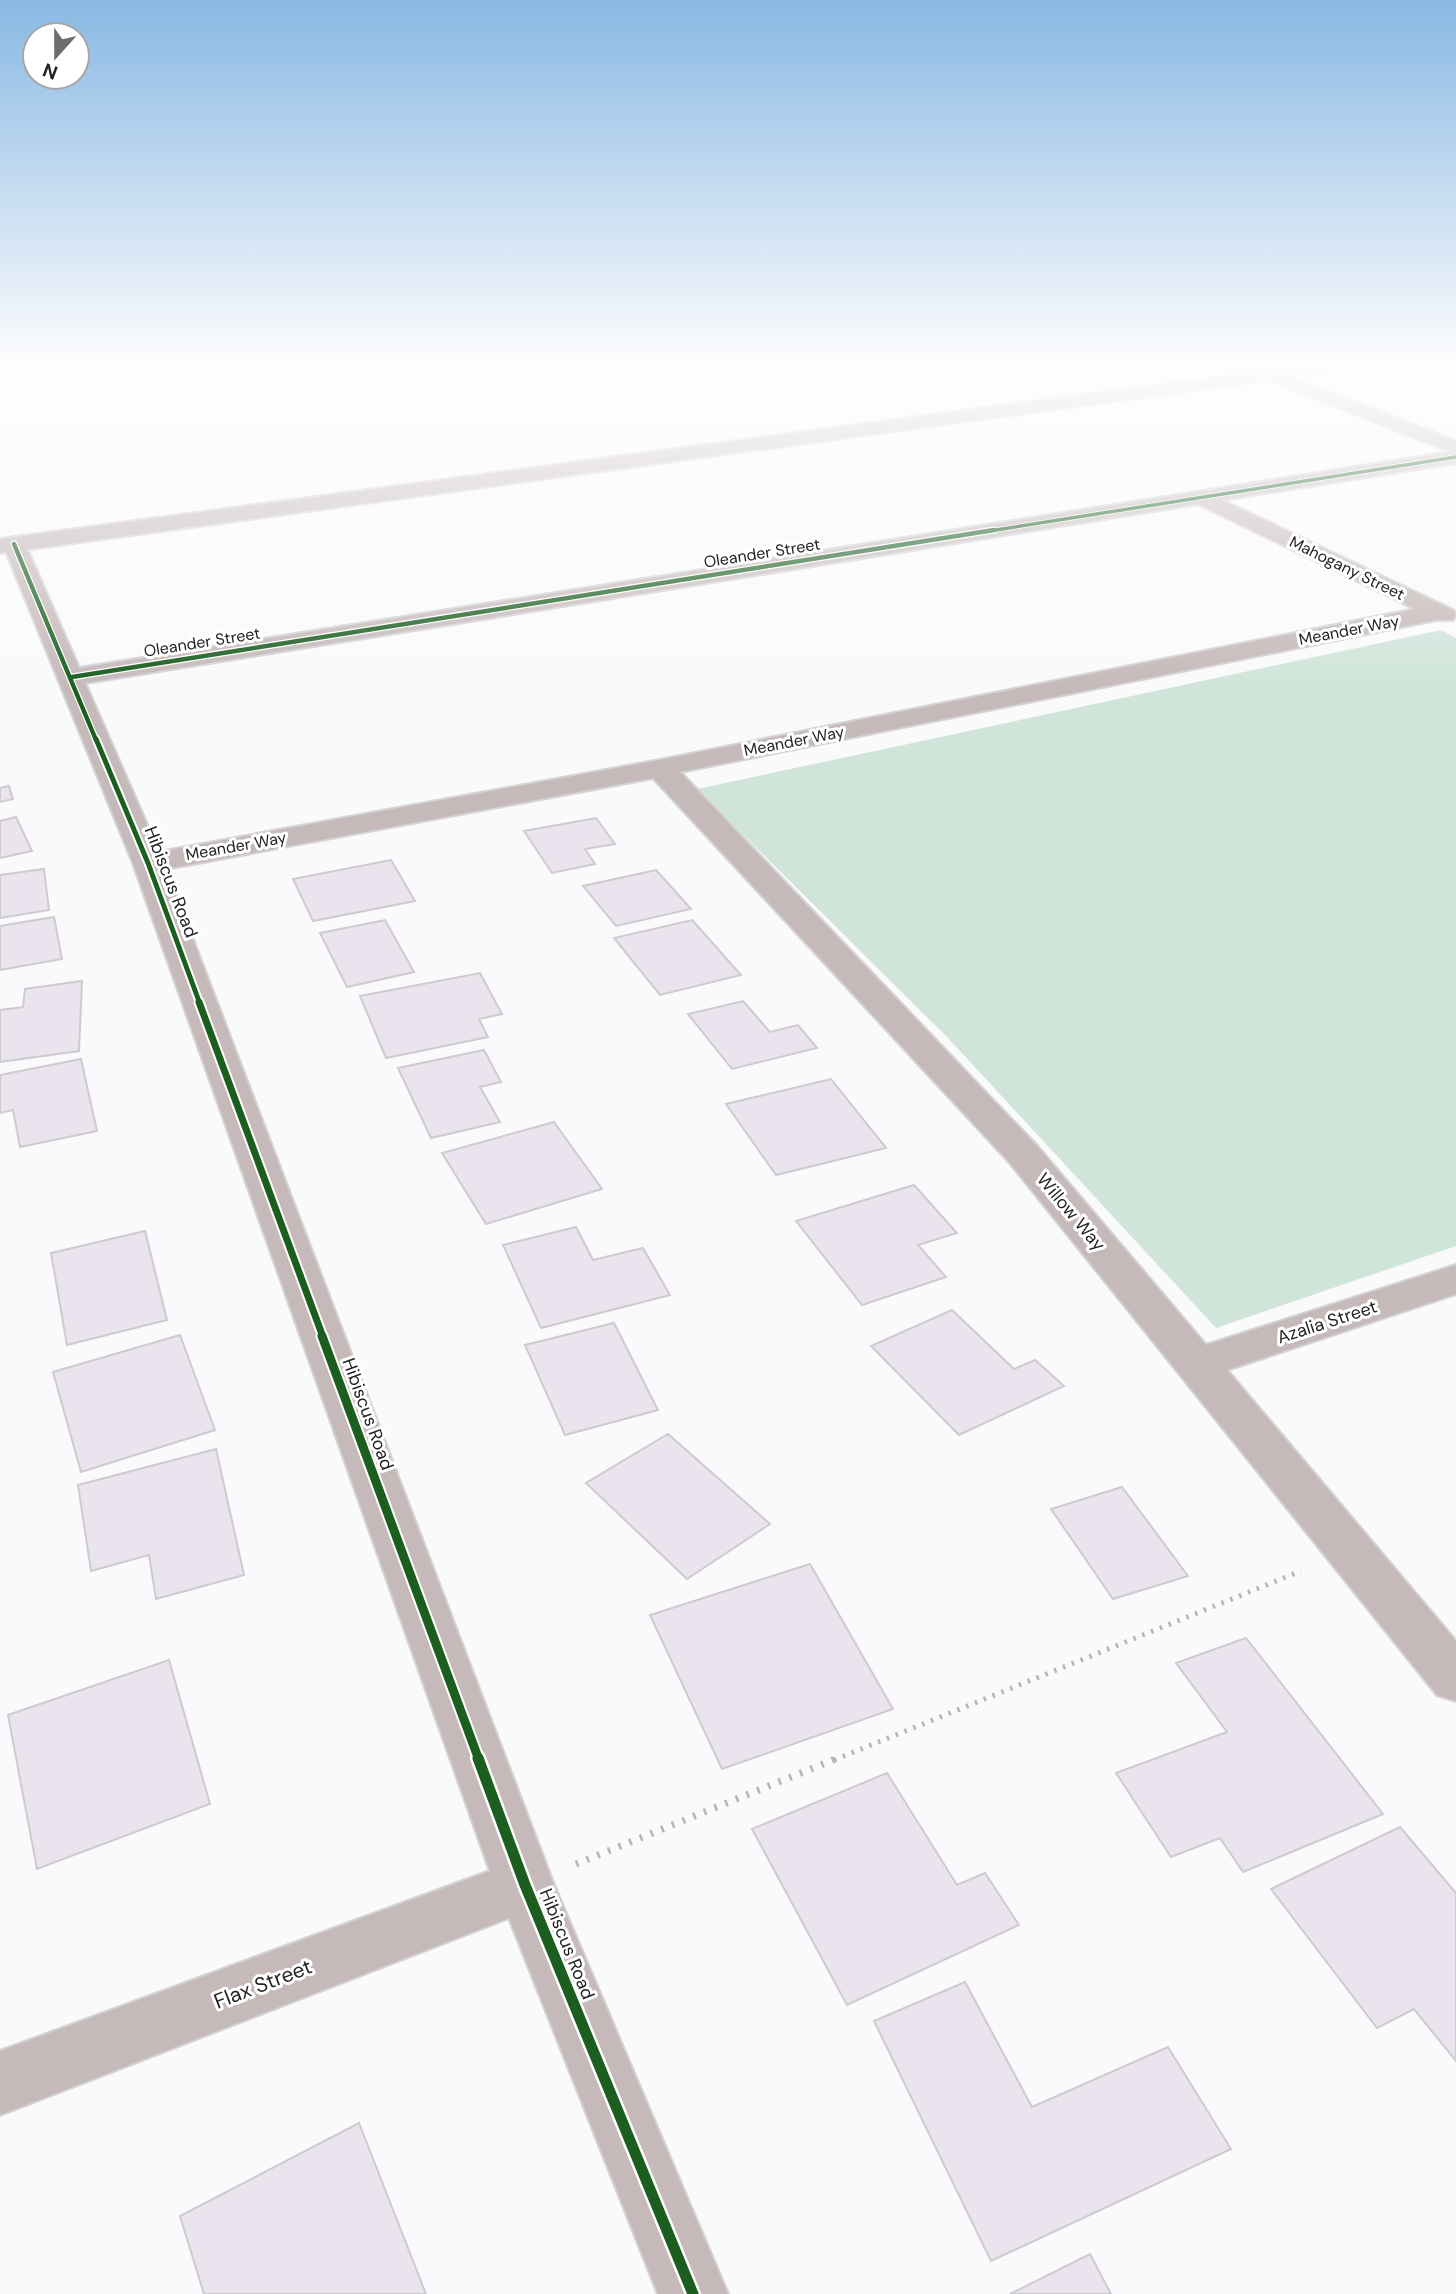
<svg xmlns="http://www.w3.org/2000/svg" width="1456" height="2294" font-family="'DM Sans',sans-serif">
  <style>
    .green { fill: #cfe5da }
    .building { fill: #ebe4ee; stroke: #cccbcd; stroke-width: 2 }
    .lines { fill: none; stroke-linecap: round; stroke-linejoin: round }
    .street-casing { stroke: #d3d3d5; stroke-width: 4 }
    .secondary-casing { stroke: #d3d3d5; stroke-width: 4 }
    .path-far1 { stroke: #bab3b3; stroke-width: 5; stroke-dasharray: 2.5 7; stroke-linecap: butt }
    .path { stroke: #bab3b3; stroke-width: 7; stroke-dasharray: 2.5 9; stroke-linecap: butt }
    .street { fill: #c6b9b9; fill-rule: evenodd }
    .secondary { fill: #c4b8b8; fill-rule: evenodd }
    .cycleway-far5-casing { stroke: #fff; stroke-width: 5 }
    .cycleway-far4-casing { stroke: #fff; stroke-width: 7 }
    .cycleway-far3-casing { stroke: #fff; stroke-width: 9 }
    .cycleway-far2-casing { stroke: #fff; stroke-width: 11 }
    .cycleway-far1-casing { stroke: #fff; stroke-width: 13 }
    .cycleway-casing { stroke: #fff; stroke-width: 16 }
    .cycleway-far5 { stroke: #1b5e20; stroke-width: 3.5 }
    .cycleway-far4 { stroke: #1b5e20; stroke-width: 4.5 }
    .cycleway-far3 { stroke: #1b5e20; stroke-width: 5 }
    .cycleway-far2 { stroke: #1b5e20; stroke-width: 7 }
    .cycleway-far1 { stroke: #1b5e20; stroke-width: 9 }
    .cycleway { stroke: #1b5e20; stroke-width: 11 }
    .labels { text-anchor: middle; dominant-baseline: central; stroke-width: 6; stroke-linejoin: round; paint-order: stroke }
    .far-street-label { font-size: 16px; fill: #232324; stroke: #fff }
    .street-label { font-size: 18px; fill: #232324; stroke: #fff }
    .near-street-label { font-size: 21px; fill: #232324; stroke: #fff }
  </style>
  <rect width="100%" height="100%" fill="#fafafc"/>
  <path class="green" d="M1441,630L1456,638V1246L1216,1328L948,1038L697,789Z"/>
  <path class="building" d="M9,786L13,799L0,802V788Z
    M16,817L32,851L0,858V821Z
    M596,818L615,844L585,849L595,864L552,873L524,831Z
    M391,860L415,901L313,921L293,879Z
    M44,869L49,910L0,918V875Z
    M656,870L691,909L616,926L583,886Z
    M54,917L62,959L0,970V926Z
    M385,920L414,972L347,987L320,933Z
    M692,920L741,975L660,995L614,938Z
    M480,973L502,1014L479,1019L488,1037L386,1058L360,996Z
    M82,981L79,1051L0,1062V1010L23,1007L25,989Z
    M743,1001L770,1032L798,1025L817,1048L732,1069L688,1014Z
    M484,1050L501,1082L480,1087L500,1122L431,1138L398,1068Z
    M81,1059L97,1131L20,1147L13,1110L0,1113V1075Z
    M831,1079L886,1148L776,1175L726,1104Z
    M554,1122L602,1189L486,1224L442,1153Z
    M914,1185L957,1233L918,1245L946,1277L862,1305L796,1221Z
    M576,1227L593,1260L643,1248L670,1295L541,1328L503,1245Z
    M145,1231L167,1320L67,1345L51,1253Z
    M952,1310L1014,1369L1035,1360L1064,1386L959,1435L871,1346Z
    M614,1323L658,1410L565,1435L525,1345Z
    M180,1335L215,1430L81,1472L53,1372Z
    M668,1434L770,1524L687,1579L586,1483Z
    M216,1449L244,1575L156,1599L149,1555L91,1571L78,1485Z
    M1122,1487L1188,1576L1113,1599L1051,1509Z
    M810,1564L893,1709L722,1769L650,1615Z
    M1246,1638L1383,1814L1243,1872L1220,1838L1171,1857L1116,1773L1227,1732L1176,1663Z
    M169,1660L210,1804L37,1869L8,1715Z
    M887,1773L957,1885L985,1873L1019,1925L847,2005L752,1829Z
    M1400,1827L1456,1893V2061L1414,2009L1377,2028L1271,1889Z
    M965,1982L1032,2107L1168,2047L1231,2149L991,2261L874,2021Z
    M359,2123L426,2294H204L180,2216Z
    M1090,2254L1111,2294H1010Z"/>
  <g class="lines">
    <defs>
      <path id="street" d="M1272,370L1456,441V463L1222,500L1453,610L1456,614L1453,620H1436L680,772L1038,1147L1206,1345L1456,1265V1294L1227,1370L1456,1641V1701L1437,1695L1010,1163L653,778L166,869L554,1885L728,2294H658L509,1918L0,2115V2051L490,1871L133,863L3,544L6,539L14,537L25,544L79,668L1450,452L1266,379L1263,375L1266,371ZM1198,504L1415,609L660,760L159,852L85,683Z"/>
      <path id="secondary" d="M1290,367H1336L1328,372L0,553V539Z"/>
    </defs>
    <use href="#street" class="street-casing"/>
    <use href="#secondary" class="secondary-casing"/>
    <path class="path-far1" d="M834,1760L1301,1571"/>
    <path class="path" d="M576,1864L838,1758"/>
    <use href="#street" class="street"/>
    <use href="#secondary" class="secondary"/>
    <defs>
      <path id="cycleway-far5" d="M983,532L1456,457"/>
      <path id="cycleway-far4" d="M14,544L96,740
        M72,677L994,530"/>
      <path id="cycleway-far3" d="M96,739L148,863L200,1004"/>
      <path id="cycleway-far2" d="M199,1002L323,1337"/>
      <path id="cycleway-far1" d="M322,1336L479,1760"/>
      <path id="cycleway" d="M478,1758L525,1885L693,2294"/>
    </defs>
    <use href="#cycleway-far5" class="cycleway-far5-casing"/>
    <use href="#cycleway-far4" class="cycleway-far4-casing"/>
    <use href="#cycleway-far3" class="cycleway-far3-casing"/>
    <use href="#cycleway-far2" class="cycleway-far2-casing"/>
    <use href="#cycleway-far1" class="cycleway-far1-casing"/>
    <use href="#cycleway" class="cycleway-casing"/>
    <use href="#cycleway-far5" class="cycleway-far5"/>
    <use href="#cycleway-far4" class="cycleway-far4"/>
    <use href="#cycleway-far3" class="cycleway-far3"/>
    <use href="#cycleway-far2" class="cycleway-far2"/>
    <use href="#cycleway-far1" class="cycleway-far1"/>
    <use href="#cycleway" class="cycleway"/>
  </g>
  <linearGradient id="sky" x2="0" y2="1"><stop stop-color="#89b8e3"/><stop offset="0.53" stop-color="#fdfdfe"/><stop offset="1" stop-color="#fdfdfe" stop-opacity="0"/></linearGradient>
  <rect width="1456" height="688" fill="url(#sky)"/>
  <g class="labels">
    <g class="far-street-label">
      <text transform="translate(762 553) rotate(-9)">Oleander Street</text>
      <text transform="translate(1347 568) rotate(26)">Mahogany Street</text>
      <text transform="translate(1349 630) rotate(-11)">Meander Way</text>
      <text transform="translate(202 642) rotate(-9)">Oleander Street</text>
      <text transform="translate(794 741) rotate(-11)">Meander Way</text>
      <text transform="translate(236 846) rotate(-10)">Meander Way</text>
    </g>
    <g class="street-label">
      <text transform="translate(171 882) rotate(69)">Hibiscus Road</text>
      <text transform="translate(1071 1212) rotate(50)">Willow Way</text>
      <text transform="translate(1327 1322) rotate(-18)">Azalia Street</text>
      <text transform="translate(368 1414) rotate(70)">Hibiscus Road</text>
      <text transform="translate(567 1944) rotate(68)">Hibiscus Road</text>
    </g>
    <g class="near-street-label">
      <text transform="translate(263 1984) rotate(-21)">Flax Street</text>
    </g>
  </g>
  <g transform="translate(56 56) rotate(201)"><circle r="33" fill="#ffffff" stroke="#a7a7a7" stroke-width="2"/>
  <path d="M0-5L12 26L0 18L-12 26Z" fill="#6e6e70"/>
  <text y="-10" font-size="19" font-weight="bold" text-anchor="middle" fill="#232324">N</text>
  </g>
</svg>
